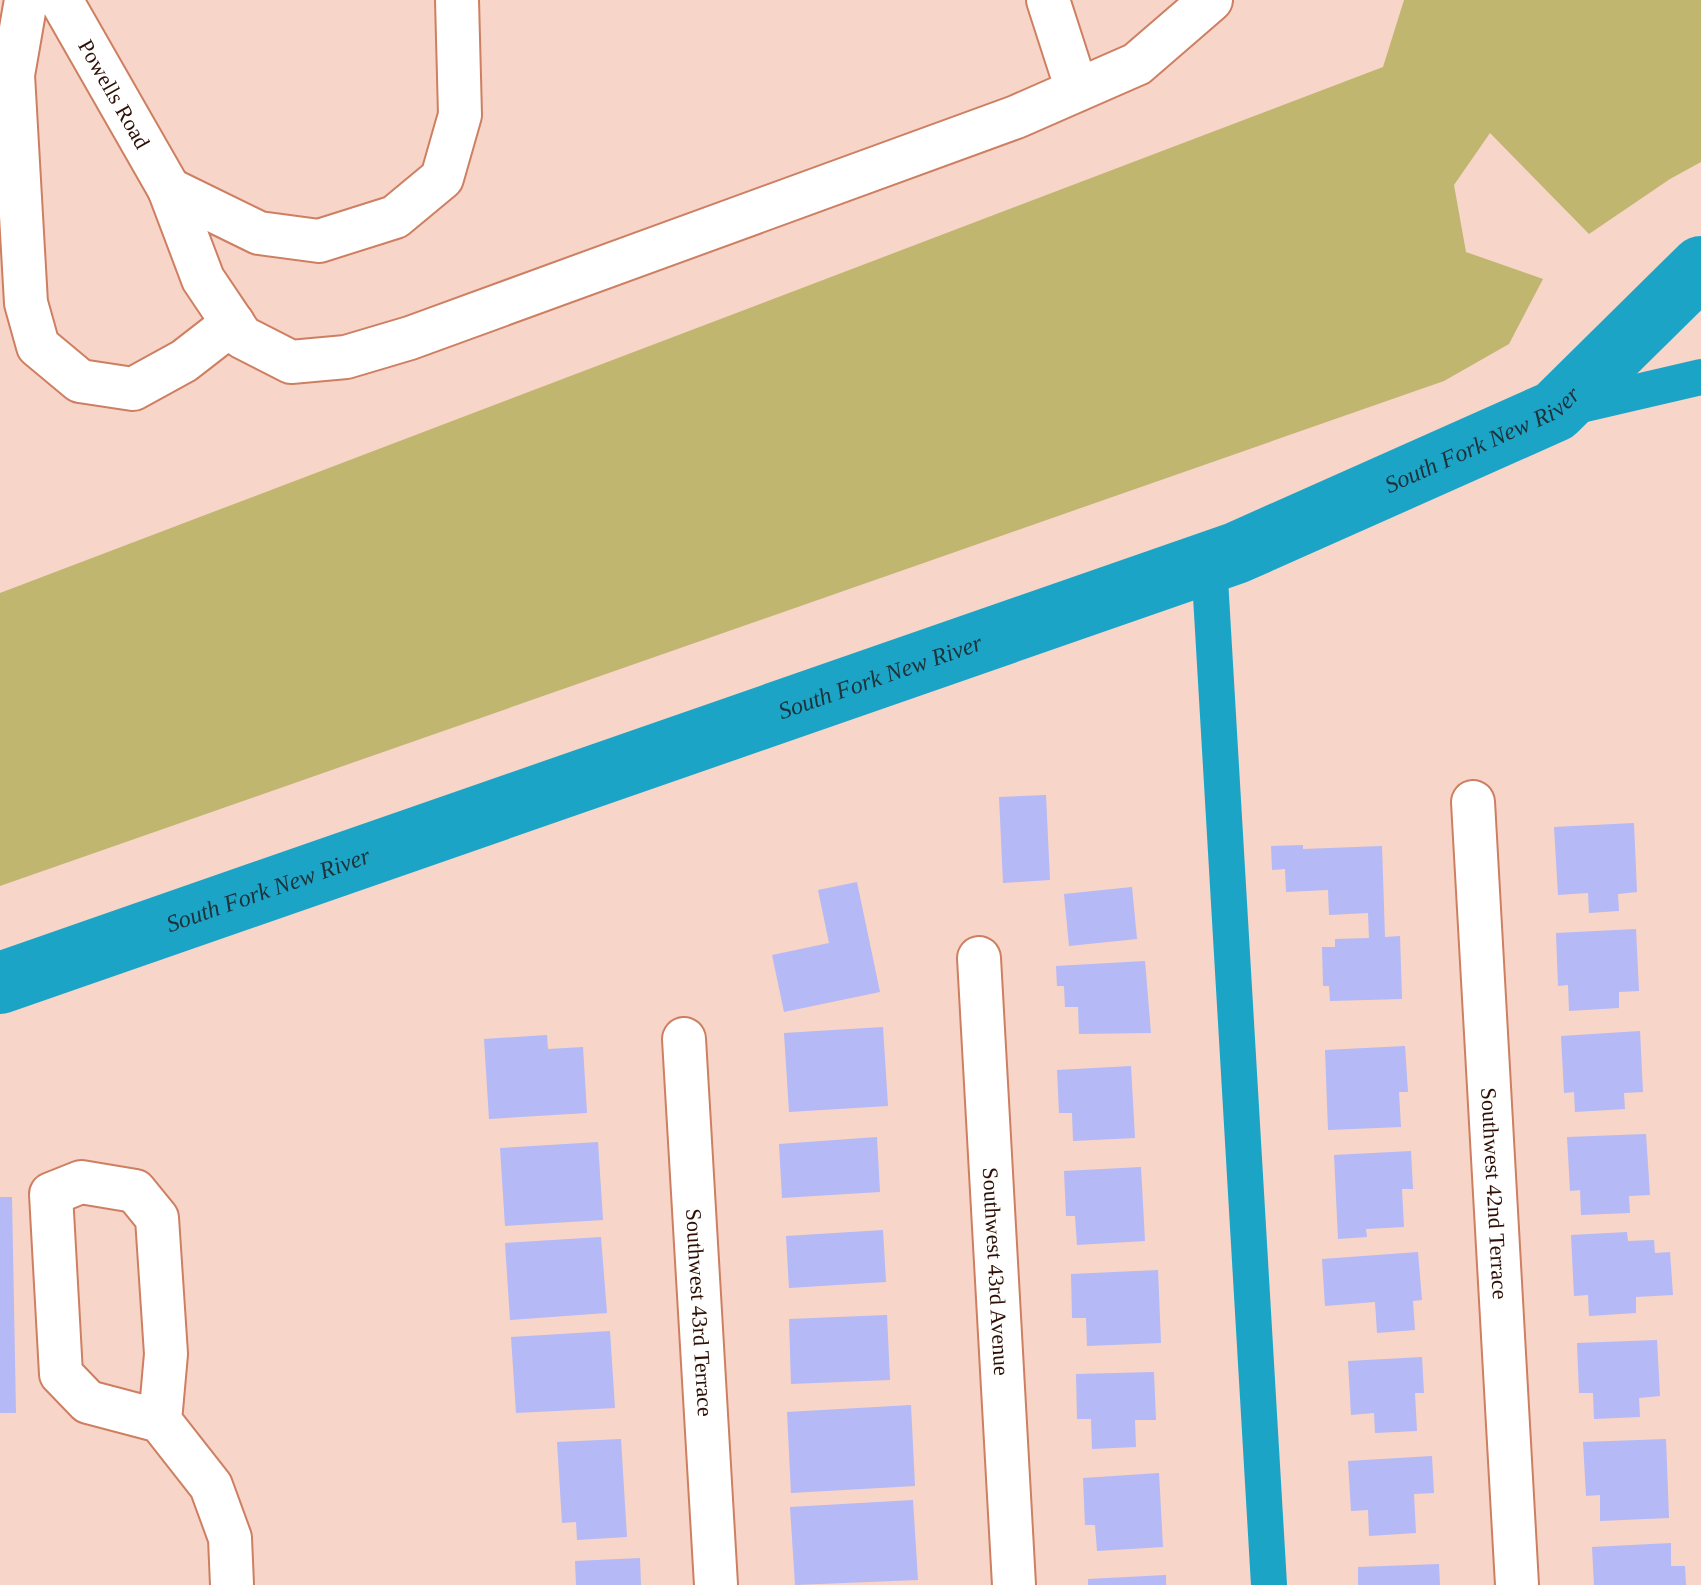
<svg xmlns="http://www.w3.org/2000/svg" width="1701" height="1585" font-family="'Times New Roman',serif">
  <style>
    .green { fill: #c0b66f }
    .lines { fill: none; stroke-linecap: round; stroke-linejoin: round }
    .canal { stroke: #1ca4c7; stroke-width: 36 }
    .river { stroke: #1ca4c7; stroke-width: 62 }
    .building { fill: #b5b9f5 }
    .minor-casing { stroke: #ce7f61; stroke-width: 46 }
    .minor { stroke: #fff; stroke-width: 42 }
    .labels { text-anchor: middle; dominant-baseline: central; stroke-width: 8; stroke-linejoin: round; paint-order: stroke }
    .street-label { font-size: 22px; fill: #2d0f04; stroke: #f7d5c8 }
    .water-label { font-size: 24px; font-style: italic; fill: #1e323a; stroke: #f7d5c8 }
  </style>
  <rect width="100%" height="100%" fill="#f7d5c8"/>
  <path class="green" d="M1404,0H1701V162L1670,179L1589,234L1490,133L1454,185L1466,252L1543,279L1509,344L1444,381L0,886V593L1383,67Z"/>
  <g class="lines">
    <path class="canal" d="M1555,411L1701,377
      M1209,562L1269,1585"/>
    <path class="river" id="s1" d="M0,983L1236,553L1555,411L1701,267"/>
  </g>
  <path class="building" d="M1046,795L1050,880L1003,883L999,797Z
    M1634,823L1637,892L1618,894L1619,911L1589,913L1588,893L1558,895L1554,827Z
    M1303,845V849L1382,846L1385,937L1400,936L1402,999L1330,1001L1329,986H1323L1322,947H1335V939L1369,938L1368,913L1329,915L1328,890L1286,892L1285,869L1272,870L1271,846Z
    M857,882L880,992L784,1012L772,955L829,943L818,890Z
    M1132,887L1137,939L1069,946L1064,894Z
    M1636,929L1639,991L1619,992V1008L1569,1011L1568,985L1558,986L1556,933Z
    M1145,961L1151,1033L1079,1034L1078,1007H1065L1064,986H1057L1056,966Z
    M883,1027L888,1106L789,1112L784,1033Z
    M1640,1031L1643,1092L1624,1093L1625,1109L1575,1112L1574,1092L1564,1093L1561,1036Z
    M547,1035L548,1049L583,1047L587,1113L489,1119L484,1039Z
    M1405,1046L1408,1092H1399L1401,1127L1328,1130L1325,1050Z
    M1131,1066L1135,1138L1073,1141L1072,1113H1059L1057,1070Z
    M1646,1134L1650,1195L1629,1196L1630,1213L1581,1215L1580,1190L1570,1191L1567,1137Z
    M877,1137L880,1192L782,1198L779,1144Z
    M598,1142L603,1220L505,1226L500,1148Z
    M1411,1151L1413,1189H1402L1404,1227L1366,1229L1367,1237L1338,1239L1334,1155Z
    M1141,1167L1145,1241L1077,1245L1075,1216H1066L1064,1171Z
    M0,1197H12L16,1413H0Z
    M883,1230L886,1282L789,1288L786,1236Z
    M1627,1232L1628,1241L1654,1240L1655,1253L1670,1252L1673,1295L1636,1297V1313L1589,1316L1588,1295L1574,1296L1571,1235Z
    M601,1237L607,1313L510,1320L505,1243Z
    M1418,1252L1422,1300L1413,1301L1415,1330L1377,1333L1375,1302L1325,1306L1322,1259Z
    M1158,1270L1161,1343L1087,1346L1086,1318H1072L1071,1274Z
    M887,1315L890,1380L791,1384L789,1319Z
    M610,1331L615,1408L516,1413L511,1337Z
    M1657,1340L1660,1396L1639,1398L1640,1417L1594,1419L1593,1393H1579L1577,1343Z
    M1422,1357L1424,1393H1415L1417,1431L1375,1433L1374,1413L1351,1415L1348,1361Z
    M1154,1372L1156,1420H1135L1136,1447L1092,1449L1091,1419H1077L1076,1374Z
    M911,1405L915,1486L791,1493L787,1412Z
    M621,1439L627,1537L577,1540L576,1522L562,1523L557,1442Z
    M1666,1439L1669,1518L1600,1521V1495L1586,1496L1583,1442Z
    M1432,1456L1434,1493L1414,1494L1416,1533L1369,1536L1368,1510L1351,1511L1348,1461Z
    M1159,1473L1163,1547L1097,1551L1095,1525H1085L1083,1478Z
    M913,1500L918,1580L795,1585L790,1507Z
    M1671,1543V1566H1685L1686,1585H1594L1592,1547Z
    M640,1558L641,1585H576L575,1561Z
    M1439,1564L1440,1585H1358V1567Z
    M1166,1575V1585H1088V1579Z"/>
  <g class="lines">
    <defs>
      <g id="minor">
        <path d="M26,0L13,75L26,303L38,346L80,381L133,389L184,361L233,323"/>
        <path id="s2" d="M61,0L169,189"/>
        <path d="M457,0L460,115L442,178L395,217L319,241L259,233L169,189L203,279L242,337L291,362L346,357L410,338L1016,117L1137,64L1211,0"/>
        <path d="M1048,0L1077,90"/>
        <path id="s3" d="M1473,802L1517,1585"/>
        <path id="s4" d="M979,958L1014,1585"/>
        <path id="s5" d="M684,1039L716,1585"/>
        <path d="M160,1421L166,1354L157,1218L135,1191L81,1182L51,1194L61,1374L88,1402L160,1421L211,1486L230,1538L232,1585"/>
      </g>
    </defs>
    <use href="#minor" class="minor-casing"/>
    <use href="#minor" class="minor"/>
  </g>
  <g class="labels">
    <g class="street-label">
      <text stroke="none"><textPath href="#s2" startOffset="108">Powells Road</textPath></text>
      <text stroke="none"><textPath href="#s3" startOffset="392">Southwest 42nd Terrace</textPath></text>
      <text stroke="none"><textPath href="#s4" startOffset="314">Southwest 43rd Avenue</textPath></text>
      <text stroke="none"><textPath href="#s5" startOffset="274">Southwest 43rd Terrace</textPath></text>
    </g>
    <g class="water-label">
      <text stroke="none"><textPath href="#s1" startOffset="1580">South Fork New River</textPath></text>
      <text stroke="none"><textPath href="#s1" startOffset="932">South Fork New River</textPath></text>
      <text stroke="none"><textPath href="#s1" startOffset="284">South Fork New River</textPath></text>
    </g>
  </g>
</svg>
